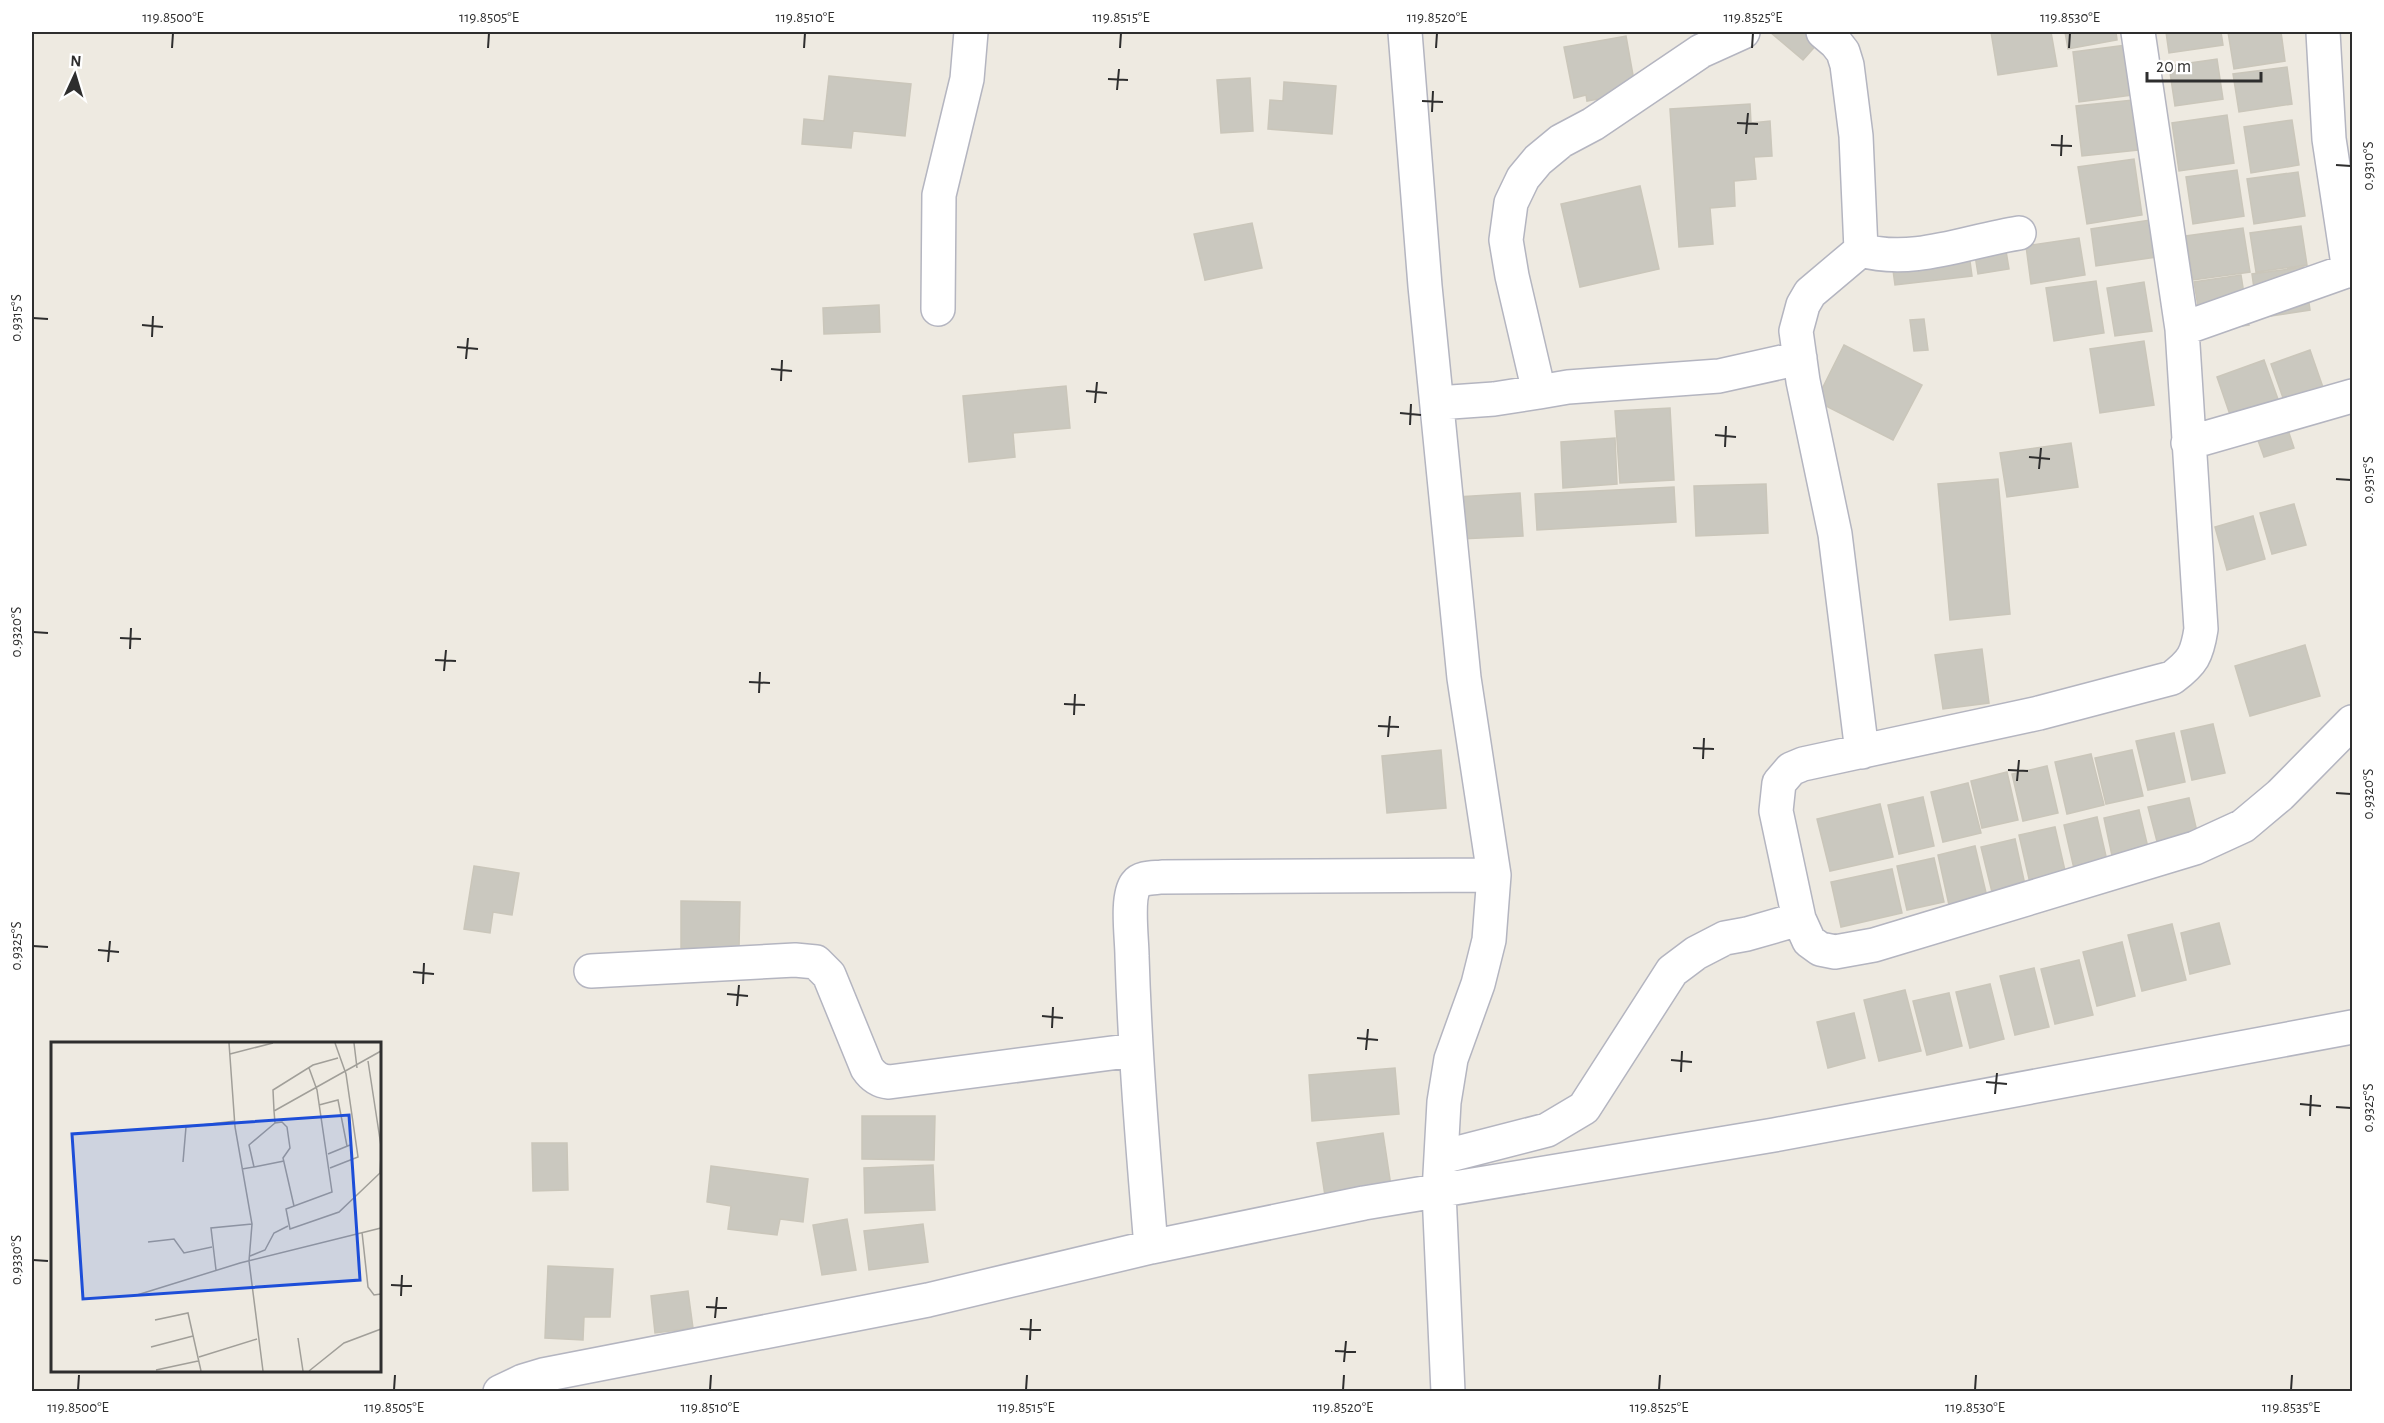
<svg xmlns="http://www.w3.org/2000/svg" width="2384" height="1423" font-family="'Alegreya Sans',sans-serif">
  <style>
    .building { fill: #cac8bf; stroke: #cac6ba; stroke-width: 1.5 }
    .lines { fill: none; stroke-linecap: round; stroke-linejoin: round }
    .minor-casing { stroke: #b4b5c0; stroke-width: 36 }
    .minor { stroke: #fff; stroke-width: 33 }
    .ticks { fill: none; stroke: #2e2e2e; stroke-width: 2 }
    .inset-road { fill: none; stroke: #a19f99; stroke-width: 1.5 }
    .view { fill: #1d4ed8; fill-opacity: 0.15; stroke: #1d4ed8; stroke-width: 3 }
    .inset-edge { fill: none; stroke: #2e2e2e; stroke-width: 3 }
    .neatline { fill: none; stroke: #2e2e2e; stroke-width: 2 }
    .ticks-label { font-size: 15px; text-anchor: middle; fill: #2e2e2e }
  </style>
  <rect width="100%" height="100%" fill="#eeeae1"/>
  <path class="building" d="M1770,32H1828L1803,60Z
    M1991,32H2051L2057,66L1998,75Z
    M2065,32H2116L2117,40L2068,49Z
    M2166,32H2221L2223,45L2169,53Z
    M2228,32H2281L2285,61L2234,69Z
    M1626,36L1636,92L1587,101L1586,95L1574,98L1564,47Z
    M2126,45L2132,95L2079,102L2073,52Z
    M2217,59L2223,99L2175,106L2169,66Z
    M2287,67L2292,104L2239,112L2233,74Z
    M829,76L911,84L905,136L853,131L851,148L802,144L804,119L824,121Z
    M1250,78L1253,131L1221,133L1217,80Z
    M1284,82L1336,86L1332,134L1268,129L1270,100L1283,101Z
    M2133,100L2138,150L2082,156L2076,106Z
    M1750,104L1751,123L1770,121L1772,156L1754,157L1756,179L1734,181L1735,206L1710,208L1713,244L1679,247L1670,109Z
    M2227,115L2234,163L2179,171L2172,123Z
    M2292,120L2299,165L2251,173L2244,127Z
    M2134,159L2142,215L2087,224L2078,167Z
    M2237,170L2244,216L2193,224L2186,177Z
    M2298,172L2305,216L2254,224L2247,179Z
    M1640,186L1659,269L1580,287L1561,204Z
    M2150,220L2156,257L2096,266L2091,229Z
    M1252,223L1262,268L1205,280L1194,234Z
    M2301,226L2307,265L2256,272L2250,233Z
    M2243,228L2250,272L2193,280L2186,236Z
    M2079,238L2085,275L2031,284L2026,246Z
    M1967,239L1972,276L1895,285L1890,248Z
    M2005,245L2009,269L1978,274L1974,249Z
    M2304,267L2310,310L2258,318L2252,274Z
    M2241,275L2249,325L2202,331L2194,282Z
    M2096,281L2104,333L2054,341L2046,288Z
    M2144,282L2152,331L2115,336L2107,288Z
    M879,305L880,332L824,334L823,308Z
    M1924,319L1928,350L1914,351L1910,320Z
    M2144,341L2154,405L2100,413L2090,349Z
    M1844,345L1922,385L1893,440L1816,401Z
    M2310,350L2326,396L2287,409L2271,364Z
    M2264,360L2284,416L2236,432L2217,377Z
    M1066,386L1070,428L1013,433L1015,457L969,462L963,396Z
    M1670,408L1674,480L1620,483L1615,411Z
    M2285,421L2294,448L2264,457L2255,432Z
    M1615,438L1617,484L1563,488L1561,442Z
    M2071,443L2078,487L2007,497L2000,453Z
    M1998,479L2010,614L1950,620L1938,484Z
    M1766,484L1768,533L1696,536L1694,486Z
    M1674,487L1676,522L1537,530L1535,494Z
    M1520,493L1523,536L1460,539L1457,497Z
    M2294,504L2306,545L2272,554L2260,513Z
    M2253,516L2265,559L2227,570L2215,527Z
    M2305,645L2320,696L2250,716L2235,666Z
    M1982,649L1989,703L1943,709L1935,655Z
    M2213,724L2225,773L2192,780L2181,731Z
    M2174,733L2185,782L2148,790L2136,741Z
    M1441,750L1446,808L1387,813L1382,756Z
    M2132,750L2143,796L2106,804L2095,758Z
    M2091,754L2104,805L2067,814L2055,762Z
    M2047,766L2058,813L2023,821L2012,774Z
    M2007,772L2018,820L1982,828L1971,781Z
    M1968,783L1981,833L1943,842L1931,792Z
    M1923,797L1934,846L1899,854L1888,805Z
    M2189,798L2199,840L2159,849L2148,807Z
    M1880,804L1893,857L1830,871L1817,819Z
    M2139,810L2150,856L2114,865L2104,818Z
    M2097,817L2108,865L2075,873L2064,825Z
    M2055,827L2066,875L2030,883L2019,835Z
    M2015,839L2025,885L1992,892L1981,847Z
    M1975,846L1987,897L1949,905L1938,855Z
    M1934,858L1944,902L1907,910L1897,866Z
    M474,866L519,873L512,915L493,912L490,933L464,929Z
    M1892,869L1902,913L1841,927L1831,882Z
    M681,901L740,902L739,949L681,948Z
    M2219,923L2230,964L2190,974L2181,933Z
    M2172,924L2186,980L2142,991L2128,935Z
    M2122,942L2135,996L2097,1006L2083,952Z
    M2079,960L2093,1015L2055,1024L2041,969Z
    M2034,968L2049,1027L2015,1035L2000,976Z
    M1990,984L2004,1039L1970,1048L1956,992Z
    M1905,990L1921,1051L1879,1061L1864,1000Z
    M1949,993L1962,1046L1927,1055L1913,1001Z
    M1854,1013L1865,1058L1828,1068L1817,1022Z
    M1395,1068L1399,1114L1312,1121L1309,1075Z
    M862,1116H935L934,1160L862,1159Z
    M1383,1133L1391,1186L1325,1196L1317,1143Z
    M532,1143H567L568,1190L533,1191Z
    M933,1165L935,1210L865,1213L864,1168Z
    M711,1166L808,1179L803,1222L780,1219L777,1235L728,1229L731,1206L707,1202Z
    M847,1219L856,1270L822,1275L813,1225Z
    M923,1224L928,1262L869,1270L864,1231Z
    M548,1266L613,1269L610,1317H584L583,1340L545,1338Z
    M688,1291L693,1328L655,1333L651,1296Z"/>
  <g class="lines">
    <defs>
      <path id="minor" d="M1405,32L1425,286L1464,678L1494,875L1489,940L1478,984L1451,1059L1444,1102L1439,1192L1448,1392
        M1823,32L1836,43L1843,52L1847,65L1856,136L1861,250L1810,293L1803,305L1796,331L1803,381L1835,534L1862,752
        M2138,32L2182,329L2201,629C2197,655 2193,662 2172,678L2039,713L1803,764L1791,769L1779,783L1776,811L1799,919L1809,941L1820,949L1835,952L1874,945L2195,848L2243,826L2280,795L2352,722
        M2323,32L2329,139L2349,271
        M1861,250C1913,265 1967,241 2019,233
        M938,309L939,195L967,79L971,32
        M2182,329L2352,269
        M1539,392L1568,387L1719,376L1800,358
        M1437,403L1494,399L1539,392L1512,276L1506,240L1511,203L1523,178L1538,160L1561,141L1593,124L1701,51L1743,32
        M2188,443L2352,396
        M591,971L795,960L816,962L829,975L867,1068C873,1077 879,1081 889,1082L1135,1050
        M1442,1157L1547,1130L1584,1108L1672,971L1696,953L1725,938L1747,934L1799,919
        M1151,1247C1143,1150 1135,1054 1132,956C1132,939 1126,897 1136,884C1141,877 1154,878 1162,877L1494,875
        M500,1392L523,1381L543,1375L928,1300L1151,1247L1364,1203L1774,1135L2352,1027"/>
    </defs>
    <use href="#minor" class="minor-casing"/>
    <use href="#minor" class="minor"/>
  </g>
  <path class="ticks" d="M172,48L173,33M488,48L489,33M804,48L805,33M1120,48L1121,33M1436,48L1437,33M1752,48L1753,33M2069,48L2070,33M1108,79L1128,80M1117,90L1119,69M1422,101L1443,102M1432,112L1433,91M1737,123L1758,124M1746,134L1748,113M2051,145L2072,146M2061,156L2062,135M2336,165L2351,166M33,318L48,319M142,325L163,327M152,337L153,316M457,347L478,349M466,359L468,338M771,369L792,371M781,381L782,360M1086,391L1107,393M1095,403L1097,382M1400,413L1421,415M1410,425L1411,404M1715,435L1736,437M1725,447L1726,426M2029,457L2050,459M2039,469L2041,448M2336,479L2351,480M33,632L48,633M120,638L141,639M130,649L131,628M435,660L456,661M444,671L446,650M749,682L770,683M759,693L760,672M1064,704L1085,705M1074,715L1075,694M1378,726L1399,727M1388,737L1390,716M1693,748L1714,749M1703,759L1704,738M2008,770L2028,771M2017,781L2019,760M2336,793L2351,794M33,946L48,947M98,950L119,952M108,962L110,941M413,972L434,974M423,984L424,963M727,994L748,996M737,1006L739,985M1042,1016L1063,1018M1052,1028L1053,1007M1357,1038L1378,1040M1366,1050L1368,1029M1671,1060L1692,1062M1681,1072L1682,1051M1986,1082L2007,1084M1995,1094L1997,1073M2300,1104L2321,1106M2336,1107L2351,1108M2310,1116L2311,1095M33,1260L48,1261M391,1285L412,1286M401,1296L402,1275M706,1307L727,1308M715,1318L717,1297M1020,1329L1041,1330M1030,1340L1031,1319M1335,1351L1356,1352M1344,1362L1346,1341M78,1390L79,1375M394,1390L395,1375M710,1390L711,1375M1026,1390L1027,1375M1343,1390L1344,1375M1659,1390L1660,1375M1975,1390L1976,1375M2291,1390L2292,1375"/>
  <g transform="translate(51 1042)">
    <rect width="330" height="330" fill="#eeeae1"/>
    <path class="inset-road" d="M178,1L184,85L201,182L198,219L212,329M303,1L306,26M179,12L222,1M317,19L330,104M258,26L266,48L281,150L235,167L239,187L288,170L329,131L330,113M268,63L287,58L296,104M223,69L222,48L262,23L287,16M224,81L231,80L236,85L239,106L232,116L243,164M277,112L299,103M132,120L135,85L184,79M203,125L233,119M279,126L307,115L295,32L284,1M191,127L203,125L198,103L224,81L223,69L330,9M311,190L317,245L323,253L330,252M97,200L123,197L133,211L161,205M199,214L214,208L223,191L237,184M165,228L160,186L201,182M86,253L189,221L330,186M104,278L137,271L150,329M247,296L252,329M100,305L142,294M148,315L206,297M105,328L147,319M258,329L293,301L330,287"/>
    <path class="view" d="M298,73L309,238L32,257L21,92Z"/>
    <rect width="330" height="330" class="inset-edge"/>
  </g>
  <rect width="2384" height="1423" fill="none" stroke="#ffffff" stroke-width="66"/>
  <g transform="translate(75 75) rotate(4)" stroke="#ffffff" stroke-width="4.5" paint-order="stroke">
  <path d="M0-4.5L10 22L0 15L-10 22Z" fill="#2e2e2e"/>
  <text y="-9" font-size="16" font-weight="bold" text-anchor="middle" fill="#2e2e2e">N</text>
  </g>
  <path d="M2147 72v9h114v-9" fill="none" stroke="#2e2e2e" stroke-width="3"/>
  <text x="2156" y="72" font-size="18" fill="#2e2e2e" stroke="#ffffff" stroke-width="4.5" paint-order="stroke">20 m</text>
  <rect x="33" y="33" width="2318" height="1357" class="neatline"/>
  <g class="ticks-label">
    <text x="173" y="22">119.8500°E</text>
    <text x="489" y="22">119.8505°E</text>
    <text x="805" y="22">119.8510°E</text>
    <text x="1121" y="22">119.8515°E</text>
    <text x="1437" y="22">119.8520°E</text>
    <text x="1753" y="22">119.8525°E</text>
    <text x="2070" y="22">119.8530°E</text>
    <text transform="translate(2368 166) rotate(-90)" y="5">0.9310°S</text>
    <text transform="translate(16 318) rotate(-90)" y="5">0.9315°S</text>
    <text transform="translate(2368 480) rotate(-90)" y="5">0.9315°S</text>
    <text transform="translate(16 632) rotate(-90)" y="5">0.9320°S</text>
    <text transform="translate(2368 794) rotate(-90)" y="5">0.9320°S</text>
    <text transform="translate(16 946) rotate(-90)" y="5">0.9325°S</text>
    <text transform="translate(2368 1108) rotate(-90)" y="5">0.9325°S</text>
    <text transform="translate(16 1260) rotate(-90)" y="5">0.9330°S</text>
    <text x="78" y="1412">119.8500°E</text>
    <text x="394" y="1412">119.8505°E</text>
    <text x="710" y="1412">119.8510°E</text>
    <text x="1026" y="1412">119.8515°E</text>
    <text x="1343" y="1412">119.8520°E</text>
    <text x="1659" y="1412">119.8525°E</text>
    <text x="1975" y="1412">119.8530°E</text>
    <text x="2291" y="1412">119.8535°E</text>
  </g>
</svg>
